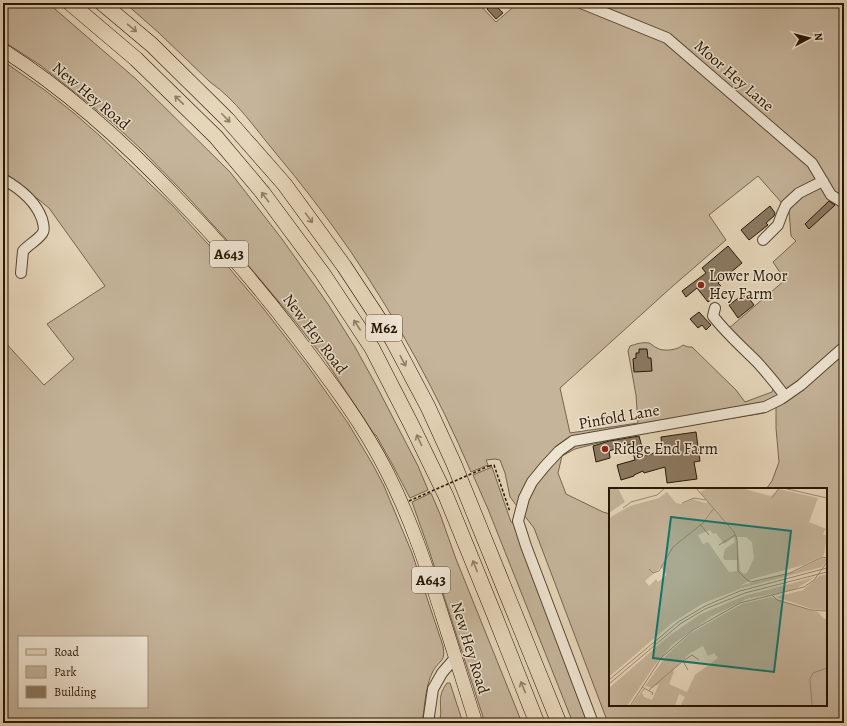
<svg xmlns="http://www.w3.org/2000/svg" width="847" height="726" font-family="Alegreya,serif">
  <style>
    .green { fill: #c5b49a; stroke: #76644e; fill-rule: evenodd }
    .building { fill: #8a7961; stroke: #271501 }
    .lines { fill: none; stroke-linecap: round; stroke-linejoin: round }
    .minor-casing { stroke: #56452f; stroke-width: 12 }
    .major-casing { stroke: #271501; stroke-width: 14 }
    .highway-casing { stroke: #271501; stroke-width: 16 }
    .path { stroke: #271501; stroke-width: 1.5; stroke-dasharray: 3 2; stroke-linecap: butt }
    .minor { stroke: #eee4d2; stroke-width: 10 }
    .major { stroke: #e5d5b9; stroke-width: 13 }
    .highway { stroke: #e5d5b9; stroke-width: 15 }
    .path-bridge { stroke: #271501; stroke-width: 1.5; stroke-dasharray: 3 2; stroke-linecap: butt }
    .oneway { stroke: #907f66 }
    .poi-dot { fill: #8f2418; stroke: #eee4d2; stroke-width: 1.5 }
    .labels { text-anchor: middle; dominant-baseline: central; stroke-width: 3; stroke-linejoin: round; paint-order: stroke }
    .shield { fill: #eee4d2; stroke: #635340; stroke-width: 1 }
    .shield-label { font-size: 15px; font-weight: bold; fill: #271501 }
    .street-label { font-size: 16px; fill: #271501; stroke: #eee4d2 }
    .poi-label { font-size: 16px; fill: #271501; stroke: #eee4d2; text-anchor: start }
    .inset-road { fill: none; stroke: #99886f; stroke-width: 1 }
    .view { fill: #0f766e; fill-opacity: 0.15; stroke: #0f766e; stroke-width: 2 }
    .inset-edge { fill: none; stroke: #271501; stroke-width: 2 }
  </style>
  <rect width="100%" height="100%" fill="#e5d5b9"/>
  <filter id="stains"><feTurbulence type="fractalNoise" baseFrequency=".005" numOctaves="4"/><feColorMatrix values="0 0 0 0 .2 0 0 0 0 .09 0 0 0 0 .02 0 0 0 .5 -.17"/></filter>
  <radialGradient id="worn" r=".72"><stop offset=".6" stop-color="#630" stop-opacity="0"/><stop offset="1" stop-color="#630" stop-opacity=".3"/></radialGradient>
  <path class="green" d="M3,3H48L136,79L230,172L282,239L328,304L355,347L376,385L418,466L428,490L410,498L391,462L376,435L374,434L324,358L290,315L226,239L185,194L143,151L115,125L87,102L40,65L3,41Z
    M125,3H478L496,22L518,3H844V723H608L534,528L510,497L505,473L500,460L495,459L486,460L488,465L471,472C438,395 398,321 351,252C327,217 301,183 274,151C254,127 236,100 210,82L159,33ZM758,176L789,211L791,236L796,241L773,262L785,280L728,329L723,335L774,387L772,392L745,402L736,390L692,347H688L683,345C678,350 663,352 657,348C654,347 652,344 649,343C642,342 636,344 630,346L628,351L636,395L638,423L570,433L560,388L674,285L726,240L709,215ZM776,407V428L779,462L772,481L766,489H826V705H610V514L603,512L566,494L558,473L562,456L575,449L625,436L764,413Z
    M3,61L46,91L75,114L100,136L173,206L219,256L263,308L307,365L348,423L373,465L384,486L412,553L443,646C446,662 440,659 433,671C425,686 425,706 422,723H3V340L44,385L74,359L47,324L105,286L49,208L3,171ZM19,637H147V707H19Z
    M492,467L511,522L516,525L589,723H573L488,509L473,475Z
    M431,493L440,514L456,559L522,723H485L429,550L412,502Z
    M447,683H450L463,723H439C444,707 435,699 447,683Z"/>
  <path class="building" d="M493,3L503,13L496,19L487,9Z
    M829,201L835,205L809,229L805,224Z
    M770,206L775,213L774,216L766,223L768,225L749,240L741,230Z
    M728,246L742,263L718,283L721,286L715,290L718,294L708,302L697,288L686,297L682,291L706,273L702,268Z
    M745,293L754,305L738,318L729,305Z
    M699,312L711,325L706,330L702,325L698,328L690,319Z
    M639,349H647L648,358H651L652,371L634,372L633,359L636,358V353H639Z
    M696,432L700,461L694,462L697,479L667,483L665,467L644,473L643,471L634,475V476L621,480L617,465L635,460L631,444L609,451L610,458L596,462L593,446L609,441L639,436L644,454L645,453L646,456L662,450L661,437Z"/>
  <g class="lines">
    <defs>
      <path id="minor" d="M581,3L667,38L812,163L831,195L844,203
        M3,179C19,188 36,202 42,219C43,223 45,228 43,232C41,238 28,245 23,251L21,273
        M763,240L778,225L782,214L786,205L799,193L823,181
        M715,308L713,316C726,333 742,347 757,362C767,373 776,384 785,396
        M428,723L433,689L442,673L455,658
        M593,723L526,546L518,521L524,498L532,482L545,466L559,451L573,441L765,407L781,399L801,385L844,347"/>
      <path id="major" d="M3,50C67,91 125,143 177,198C218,240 257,285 293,332C327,377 362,422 387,472C411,519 427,568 443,618C454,653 465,688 476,723"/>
      <path id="highway" d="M70,3L136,59L216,137L263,193L323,274L372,348L412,426L446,496L494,614L537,723
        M102,3L152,45L227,119L285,185L344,266L392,339L428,407L454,464L559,723"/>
    </defs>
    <use href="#minor" class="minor-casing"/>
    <use href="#major" class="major-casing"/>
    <use href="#highway" class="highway-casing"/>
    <path class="path" d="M489,466L494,465L510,512"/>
    <use href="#minor" class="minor"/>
    <use href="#major" class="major"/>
    <use href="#highway" class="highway"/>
    <path class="path-bridge" d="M409,501L489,466"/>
  </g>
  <defs><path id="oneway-shaft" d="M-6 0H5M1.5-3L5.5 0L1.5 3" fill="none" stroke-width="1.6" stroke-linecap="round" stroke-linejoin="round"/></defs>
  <g class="oneway">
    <use href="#oneway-shaft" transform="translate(132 28) rotate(40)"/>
    <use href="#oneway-shaft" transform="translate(179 100) rotate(-136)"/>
    <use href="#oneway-shaft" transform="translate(226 118) rotate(46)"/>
    <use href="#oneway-shaft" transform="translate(265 197) rotate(-127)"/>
    <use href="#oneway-shaft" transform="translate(309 218) rotate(54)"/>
    <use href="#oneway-shaft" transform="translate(357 325) rotate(-123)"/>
    <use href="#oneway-shaft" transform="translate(403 361) rotate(62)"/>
    <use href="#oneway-shaft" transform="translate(419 440) rotate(-116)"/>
    <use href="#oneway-shaft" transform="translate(475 566) rotate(-112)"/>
    <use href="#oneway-shaft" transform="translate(523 687) rotate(-112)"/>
  </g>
  <g class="poi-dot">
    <circle cx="701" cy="285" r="4"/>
    <circle cx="605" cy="449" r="4"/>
  </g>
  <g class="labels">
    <g class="shield">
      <rect x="210" y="241" width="38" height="26" rx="3"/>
      <rect x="366" y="315" width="36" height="26" rx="3"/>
      <rect x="412" y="567" width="38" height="26" rx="3"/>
    </g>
    <g class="shield-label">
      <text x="229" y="254">A643</text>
      <text x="384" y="328">M62</text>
      <text x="431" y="580">A643</text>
    </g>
    <g class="street-label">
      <text transform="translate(734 76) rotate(41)">Moor Hey Lane</text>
      <text transform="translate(91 96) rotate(40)">New Hey Road</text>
      <text transform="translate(315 334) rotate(53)">New Hey Road</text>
      <text transform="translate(619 417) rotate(-10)">Pinfold Lane</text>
      <text transform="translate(470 648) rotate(73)">New Hey Road</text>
    </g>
    <g class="poi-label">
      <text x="709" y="276">Lower Moor<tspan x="709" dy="18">Hey Farm</tspan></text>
      <text x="613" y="449">Ridge End Farm</text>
    </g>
  </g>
  <g transform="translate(609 488)">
    <rect width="218" height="218" fill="#e5d5b9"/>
    <path d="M9,0L16,14L0,25V1ZM99,0H131L162,8L170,1L209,10L200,34L217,41L214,46L218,48L215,67L195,77L143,91L131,98L187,83L214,69L218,72L213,79L133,100L93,116L63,135L0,189V30L21,18L50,10L58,4L67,15L72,16L84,11L96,15L99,14L91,4ZM101,42L104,46L107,45L115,56L125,49L126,54L116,61L114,70L116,72H128V83L120,84L99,54L94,56L89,47ZM128,49H137L143,54L145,70L138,85L135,86L131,83ZM52,79L58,87L49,94L47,91L40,98L36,93ZM218,86V122L203,121L167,109L194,102L210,88ZM206,89L185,102L136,111L135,108ZM135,108L136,112L103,128L63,157L45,178L18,218H0V200L60,148L90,127ZM162,109L209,124L215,131L218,130V218H71L76,209L70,206L66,218H22L34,201H36L33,205L35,209L43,212L50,196L43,200L36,198L57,168L82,145L133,116ZM94,158L99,168L105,165L109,170L86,187L78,204L60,196L65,184L64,182L80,166Z" fill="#c5b49a" fill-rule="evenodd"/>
    <path class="inset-road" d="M87,0L125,44L128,51L129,83L138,92L142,94L181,85L213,69L218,70M174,0L218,10M163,10L170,0M73,15L85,10L97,12M14,20L22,14L48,7L56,0M91,36L100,47M110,57L126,47M40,81L44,85L50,83L64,59L94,35L105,20M163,107L168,112L202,122L218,123M74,173L83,167L90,172M0,192L69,134L96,118L131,103L218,80M0,196L71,136L96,121L136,105L218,84M33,199L44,205L43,207M40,202L74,173L79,182M21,218L53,169L84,142L131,115L195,99L205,92L218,74M203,218L201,191L204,185L218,180"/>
    <path class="view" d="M62,29L182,43L165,184L44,170Z"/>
    <rect width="218" height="218" class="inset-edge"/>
  </g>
  <rect width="847" height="726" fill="none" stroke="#e5d5b9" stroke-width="16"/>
  <rect x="4" y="4" width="839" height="718" fill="none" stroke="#271501" stroke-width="2"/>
  <rect x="8" y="8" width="831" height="710" fill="none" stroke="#271501"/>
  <rect x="18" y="636" width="130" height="72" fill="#eee4d2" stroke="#9e917e"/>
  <rect x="26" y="649" width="20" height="6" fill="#e5d5b9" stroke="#9e917e"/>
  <text x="54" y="656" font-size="12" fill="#271501">Road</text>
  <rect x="26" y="666" width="20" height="12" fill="#c5b49a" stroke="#9e917e"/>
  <text x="54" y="676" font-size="12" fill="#271501">Park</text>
  <rect x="26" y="686" width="20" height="12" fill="#8a7961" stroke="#9e917e"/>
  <text x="54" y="696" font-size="12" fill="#271501">Building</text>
  <g transform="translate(809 38) rotate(83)" stroke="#eee4d2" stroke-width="3" paint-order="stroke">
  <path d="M0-3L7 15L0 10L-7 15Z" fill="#271501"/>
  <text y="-6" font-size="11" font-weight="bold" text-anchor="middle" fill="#271501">N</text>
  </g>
  <rect width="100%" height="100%" filter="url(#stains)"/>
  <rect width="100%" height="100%" fill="url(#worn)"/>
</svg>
